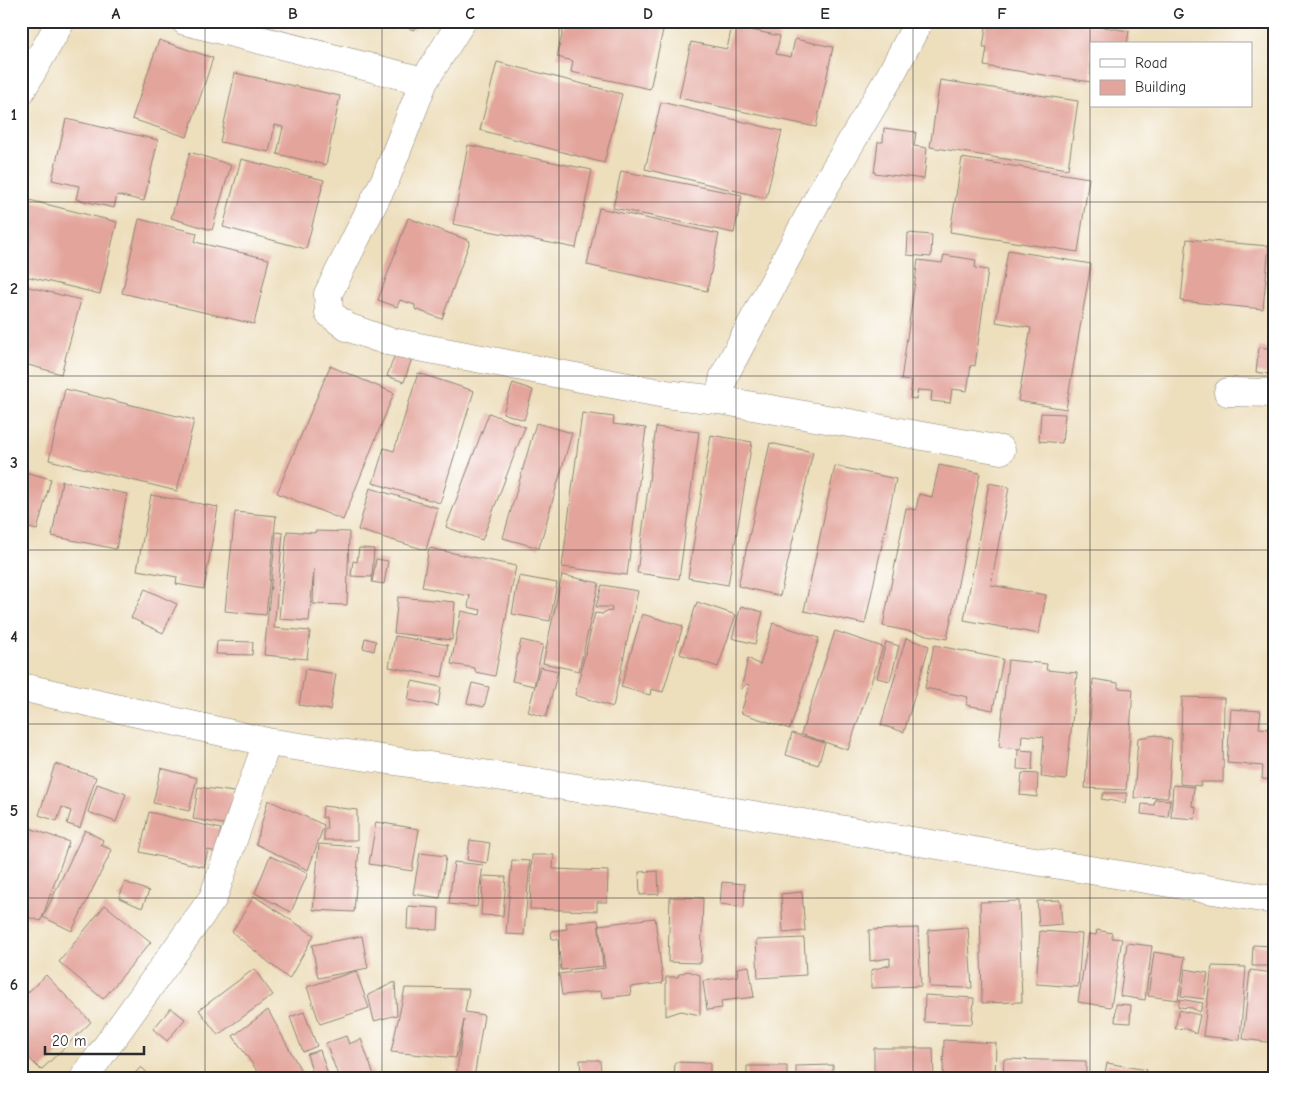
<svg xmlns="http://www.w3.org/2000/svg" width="1295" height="1099" font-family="'Comic Neue',sans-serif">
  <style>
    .building { fill: #e3a49b }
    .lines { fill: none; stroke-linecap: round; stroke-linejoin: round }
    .street-casing { stroke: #8c8474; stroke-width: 29 }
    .street { stroke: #fff; stroke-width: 28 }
    .grid { fill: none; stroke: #2b2b2b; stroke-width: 1; stroke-opacity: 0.55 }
    .neatline { fill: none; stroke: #2b2b2b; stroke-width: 2 }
    .grid-label { font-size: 16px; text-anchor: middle; font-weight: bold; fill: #2b2b2b }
  </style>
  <rect width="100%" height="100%" fill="#fff"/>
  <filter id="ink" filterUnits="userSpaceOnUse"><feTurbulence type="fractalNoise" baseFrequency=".02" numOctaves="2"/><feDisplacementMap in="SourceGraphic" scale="10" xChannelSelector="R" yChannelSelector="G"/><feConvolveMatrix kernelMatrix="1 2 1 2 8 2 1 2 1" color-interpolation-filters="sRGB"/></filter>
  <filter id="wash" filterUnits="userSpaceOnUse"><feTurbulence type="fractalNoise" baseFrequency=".0096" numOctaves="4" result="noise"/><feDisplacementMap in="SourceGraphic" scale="20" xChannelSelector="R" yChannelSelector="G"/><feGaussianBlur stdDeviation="1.12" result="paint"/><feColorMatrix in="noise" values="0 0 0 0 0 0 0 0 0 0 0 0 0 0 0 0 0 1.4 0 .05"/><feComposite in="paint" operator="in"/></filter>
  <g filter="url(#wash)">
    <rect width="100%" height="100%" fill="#eddebc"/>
    <g id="blocks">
      <path class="building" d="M385,21H417L414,30Z
        M565,21H665L650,89L571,72L573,61L557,57Z
        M987,21H1065L1129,31L1127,44H1091V82L984,66L987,48H983Z
        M732,26L780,36L776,54L791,57L795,39L833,47L816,127L679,98L691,42L727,49Z
        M159,40L213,58L187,137L132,119Z
        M497,62L622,94L604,163L480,130Z
        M235,73L340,96L326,165L277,154L283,127L275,125L269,152L220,142Z
        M940,80L1078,101L1068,169L930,147Z
        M661,102L782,131L766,198L645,169Z
        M66,119L158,140L144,201L117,195L114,208L76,199L79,186L52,180Z
        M884,128L916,132L914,146L927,148L924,179L874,173L878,142H883Z
        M468,145L592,170L576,248L453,224Z
        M190,152L231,165L212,230L171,218Z
        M962,158L1089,178L1078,252L950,232Z
        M241,159L324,180L306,249L223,227Z
        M621,171L742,195L734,233L613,208Z
        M21,198L117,222L100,294L21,275Z
        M599,208L719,234L707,291L587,265Z
        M408,218L470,241L442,319L415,309V305L400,300L397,307L378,300Z
        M139,219L197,233L195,242L269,259L254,324L122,293Z
        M908,233L932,235L931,257L907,255Z
        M1187,239L1269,246L1263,309L1181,301Z
        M1008,250L1091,264L1066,409L1018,401L1031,328L996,322Z
        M944,255L976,260L975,268L988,270L975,366L971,365L967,391L952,389L950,403L931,401L932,391L918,390L916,399L910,398L912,381L901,380L918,260L942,263Z
        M21,285L81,300L61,374L21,363Z
        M1259,347L1274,349V375L1256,372Z
        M396,352L412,358L404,382L387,376Z
        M330,366L394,393L343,520L277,493Z
        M418,373L474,391L440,503L373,483L384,448L394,451Z
        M513,383L533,390L524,420L503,413Z
        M65,389L194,420L177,491L49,460Z
        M489,413L525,427L482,540L446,527Z
        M582,413L614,417L613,424L646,428L627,575L562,567Z
        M1041,413L1065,414L1062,443L1039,441Z
        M536,423L572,433L539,548L503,538Z
        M656,427L699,432L679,579L637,573Z
        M711,435L752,442L728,585L688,578Z
        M770,443L813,452L780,596L738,586Z
        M939,465L980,473L947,639L883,626L906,508L916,510L919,494L932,497Z
        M835,466L896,479L865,624L804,611Z
        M21,471L51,479L37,530L21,526Z
        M62,481L127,494L116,549L52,536Z
        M989,483L1009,487L991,585L1046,595L1039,634L964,620Z
        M370,488L438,508L426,550L358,530Z
        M151,495L218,507L204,589L176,584L177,577L137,570Z
        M235,512L276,516L266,615L225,611Z
        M287,531L315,533V531L349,532L347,605L313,604L314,569L309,621L279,619Z
        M276,532L283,533L274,628L310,631L307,659L264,655Z
        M359,548L374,549L372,577L351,576L353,561L357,562Z
        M429,548L516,566L495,676L475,672V668L451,664L461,611L480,615L481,610L468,607L470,596L422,587Z
        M376,559L388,561L384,584L372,582Z
        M562,575L599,583L579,671L543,663Z
        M519,576L557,583L550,621L512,614Z
        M602,585L638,591L613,707L575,695L595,613L603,614L604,612L612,611L611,607H596Z
        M145,589L177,604L163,633L131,618Z
        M398,597L455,602L452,640L394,633Z
        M697,602L736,615L718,667L680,654Z
        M741,606L763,612L755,644L732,638Z
        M642,614L683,626L663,692L651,689L650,695L621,687Z
        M773,623L819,638L790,729L741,713L749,685L746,684L741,690L748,658L760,665Z
        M835,631L883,647L848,750L801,734Z
        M395,636L448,645L442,677L389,667Z
        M365,638L376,641L374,651L363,648Z
        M906,638L929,646L904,732L881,725Z
        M521,640L543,645L534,686L512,681Z
        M217,641L253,642L252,655L216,654Z
        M886,642L899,646L890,681L877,678Z
        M934,645L1003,659L993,710L966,705L968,697L925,688Z
        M1008,660L1047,664L1046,670L1077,673L1066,780L1041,777L1044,737L1022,735L1021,749L999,747Z
        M540,667L558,671L546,717L528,712Z
        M305,669L336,674L330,710L299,705Z
        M1093,679L1118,683V688L1133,689L1126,790L1085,788Z
        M412,681L441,687L438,706L408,700Z
        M472,683L489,687L484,707L467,703Z
        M1182,697L1224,698L1223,782H1201V786L1180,784Z
        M1231,709L1261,711L1259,728L1274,729V780L1262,779L1263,766L1227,763Z
        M792,733L825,743L818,765L786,755Z
        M1156,735L1172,740L1168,797L1134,798L1138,738Z
        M1018,750L1033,751L1032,770L1017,769Z
        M55,764L96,777L80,828L67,824L71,811L62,807L57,821L39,815Z
        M161,768L197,778L189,811L153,803Z
        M1022,773L1038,774L1037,797L1020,795Z
        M97,784L126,794L116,822L88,812Z
        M1173,785L1194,787L1192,806L1196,807L1195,819L1171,817Z
        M198,787L234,792L229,825L193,819Z
        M1104,793H1127L1125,803L1101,799Z
        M1155,799L1170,800L1168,817L1141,814L1142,804L1154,805Z
        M268,800L324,825L308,870L256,844Z
        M323,806L357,810V840H324V829H327L326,817L322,818Z
        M149,812L221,829L216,852L208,850L204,867L140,852Z
        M376,822L419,829L412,871L369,864Z
        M21,825L69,842L41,921L21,915Z
        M85,830L103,840L101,845L112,850L72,931L43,917Z
        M470,840L490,843L487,863L467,860Z
        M319,844L359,847L354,912L313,910Z
        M420,853L446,856L440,898L413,894Z
        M532,855H554L553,869L608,871L607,902H597V911L530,909Z
        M270,856L308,873L291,912L255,893Z
        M512,860L530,861L524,935L506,934Z
        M454,862L483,865L477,907L449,904Z
        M658,871L659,894L640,895L639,872Z
        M483,876L506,877L503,916L481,915Z
        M125,882L149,891L142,908L119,898Z
        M722,882L745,884L744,907L720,904Z
        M802,892L805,931L783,933L781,894Z
        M254,896L314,935L289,979L232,932Z
        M670,897L703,898L701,963L668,962Z
        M1060,900L1062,924L1039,926L1037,901Z
        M1019,901L1022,1002L982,1003L980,902Z
        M105,905L151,942L103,999L59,962Z
        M408,906L439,908L438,930L407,929Z
        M655,918L663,983L630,987L631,995L602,998L601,991L562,995L559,974L605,968L599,925Z
        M598,920L603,966L561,970L558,939H552L551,931L567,929L566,923Z
        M968,927L972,988L929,987L928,930Z
        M918,928L921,986L871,988V970L890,965V958L870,961L869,930Z
        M1097,930L1112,933V938L1122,939L1111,1007L1078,1002L1089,934L1096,935Z
        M1040,931L1082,934L1078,987L1036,984Z
        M362,936L368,968L318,978L312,945Z
        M804,938L806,975L758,978L756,940Z
        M1127,943L1152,946L1145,1000L1120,996Z
        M1253,945L1272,946L1271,966H1252Z
        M1154,952L1185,957L1178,1000L1148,996Z
        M749,966L754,997L721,1001L722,1008L707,1010L703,981L738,976L737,968Z
        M1212,966L1246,967L1240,1040L1203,1036Z
        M254,969L273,995L218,1035L199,1010Z
        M1185,969L1208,973L1204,999L1181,996Z
        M1250,970L1274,973V1043L1243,1039Z
        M356,971L369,1008L320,1024L307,987Z
        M688,971L700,975V1015L681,1011L666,1016V977H678L679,974Z
        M46,975L91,1022L41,1070L21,1050V999Z
        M395,982L397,1015L374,1021L368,995Z
        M405,988L469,989L465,1012L484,1015L474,1078H456L464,1020L456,1058L391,1052Z
        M925,995L974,998L972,1024L924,1022Z
        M1180,999L1203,1003L1200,1012L1192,1008L1178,1007Z
        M1116,1004L1131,1005L1130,1023L1115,1022Z
        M171,1008L185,1019L167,1041L153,1029Z
        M268,1010L305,1078H262L233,1036Z
        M1179,1010L1200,1015L1196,1034L1185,1028L1175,1029Z
        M304,1012L317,1046L303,1052L290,1017Z
        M346,1036L349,1044L361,1039L375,1078H339L326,1043Z
        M944,1040L996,1043L995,1078H943Z
        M874,1048H933L934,1078H874Z
        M320,1050L329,1078H314L307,1054Z
        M1004,1059L1086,1061V1078H1003Z
        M580,1060H600L601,1073L581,1074Z
        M675,1062L710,1063V1078H674Z
        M1107,1063L1146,1070L1145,1078H1104Z
        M833,1065V1078H796V1066Z
        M747,1066H787V1078H747Z
        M141,1067L153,1078H130Z"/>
    </g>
  </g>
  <g filter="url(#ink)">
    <use href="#blocks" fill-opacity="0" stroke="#8c8474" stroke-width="1"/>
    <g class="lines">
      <defs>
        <path id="street" d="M185,21L424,81
          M462,21L424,81L386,178L328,294L329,313L347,327L387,341L665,394L719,400L724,376L821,193L889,78L919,21
          M21,91L61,21
          M1228,392L1274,393
          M719,400L1001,450
          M21,687L267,742L705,807L1274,900
          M84,1078L213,898L267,742"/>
      </defs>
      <use href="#street" class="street-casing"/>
      <use href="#street" class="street"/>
    </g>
  </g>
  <path class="grid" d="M205,21V1078M382,21V1078M559,21V1078M736,21V1078M913,21V1078M1090,21V1078M21,202H1274M21,376H1274M21,550H1274M21,724H1274M21,898H1274"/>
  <rect width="1295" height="1099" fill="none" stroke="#fff" stroke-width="55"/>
  <rect x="1090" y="42" width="162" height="65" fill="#ffffff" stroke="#aaaaaa"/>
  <rect x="1100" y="59" width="25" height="8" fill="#ffffff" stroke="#aaaaaa"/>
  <text x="1135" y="68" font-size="15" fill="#2b2b2b">Road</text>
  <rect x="1100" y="80" width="25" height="15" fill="#e3a49b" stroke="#aaaaaa"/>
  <text x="1135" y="92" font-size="15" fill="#2b2b2b">Building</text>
  <path d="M45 1046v8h99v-8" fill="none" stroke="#2b2b2b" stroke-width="2.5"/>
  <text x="52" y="1046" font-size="15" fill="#2b2b2b" stroke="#ffffff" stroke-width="4" paint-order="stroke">20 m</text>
  <rect x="28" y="28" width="1240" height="1044" class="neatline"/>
  <g class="grid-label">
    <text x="116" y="19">A</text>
    <text x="293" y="19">B</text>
    <text x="470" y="19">C</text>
    <text x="648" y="19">D</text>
    <text x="825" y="19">E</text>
    <text x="1002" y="19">F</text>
    <text x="1179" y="19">G</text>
    <text x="14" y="120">1</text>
    <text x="14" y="294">2</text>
    <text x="14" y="468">3</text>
    <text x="14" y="642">4</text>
    <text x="14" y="816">5</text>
    <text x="14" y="990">6</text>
  </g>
</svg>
